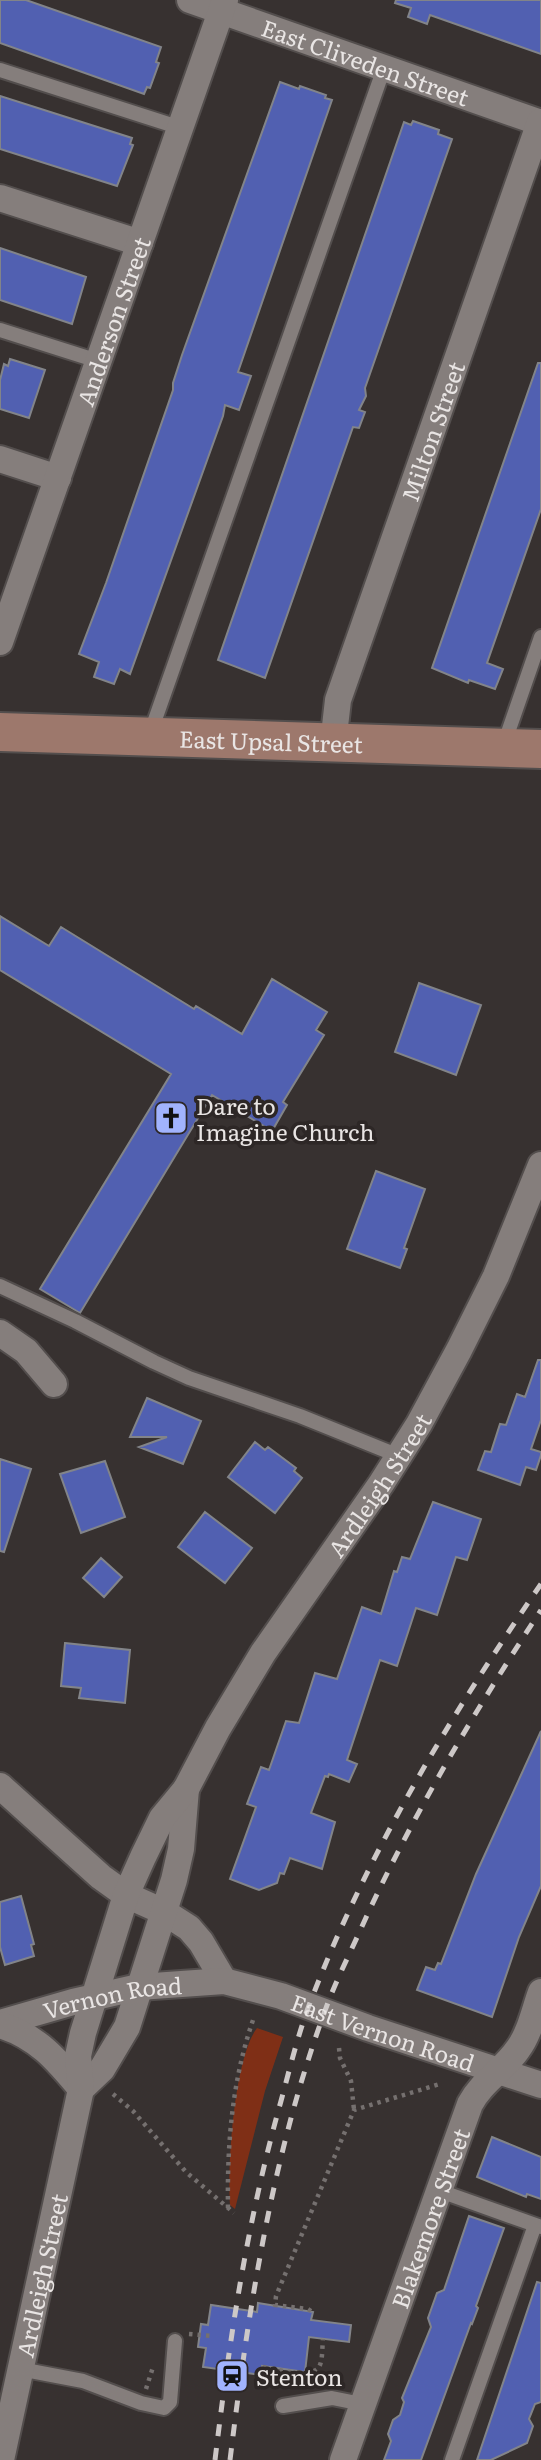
<svg xmlns="http://www.w3.org/2000/svg" width="541" height="2460" font-family="Literata,serif">
  <style>
    .green { fill: #7f2f16 }
    .building { fill: #5160b1; stroke: #828489; stroke-width: 2 }
    .lines { fill: none; stroke-linecap: round; stroke-linejoin: round }
    .lane-casing { stroke: #534e4d; stroke-width: 18 }
    .street-casing { stroke: #534e4d; stroke-width: 30 }
    .secondary-casing { stroke: #534e4d; stroke-width: 42 }
    .path { stroke: #75706f; stroke-width: 4.5; stroke-dasharray: 3.5 5; stroke-linecap: butt }
    .lane { stroke: #857e7c; stroke-width: 14 }
    .street { stroke: #857e7c; stroke-width: 26 }
    .secondary { stroke: #9d786c; stroke-width: 38 }
    .rail { stroke: #cdc8c7; stroke-width: 5; stroke-dasharray: 12 12; stroke-linecap: butt }
    .labels { text-anchor: middle; dominant-baseline: central; stroke-width: 7; stroke-linejoin: round; paint-order: stroke }
    .street-label { font-size: 23px; fill: #e9e5e4; stroke: #2d2726 }
    .poi-label { font-size: 23px; fill: #e9e5e4; stroke: #2d2726; text-anchor: start }
  </style>
  <rect width="100%" height="100%" fill="#373130"/>
  <path class="green" d="M257,2028L283,2037L265,2091L235,2209L230,2205C227,2167 234,2058 257,2028Z"/>
  <path class="building" d="M0,0H26L161,47L156,62L159,63L150,88L147,87L144,94L0,43Z
    M396,0H541V54L430,15L427,24L408,17L411,8L395,3Z
    M280,82L299,89L300,86L326,95L325,98L332,100L238,372L251,376L239,410L225,405L223,416L130,674L120,669L114,684L94,677L99,662L79,654L106,583L173,390V383L182,355Z
    M0,96L132,138L130,144L133,145L117,186L0,149Z
    M413,121L439,130L438,134L452,139L365,388L366,396L359,410L365,412L359,428L353,427L265,678L218,660L404,122L411,125Z
    M0,248L86,277L72,324L0,300Z
    M10,359L45,370L29,418L0,409V380L4,364L8,366Z
    M538,363H541V509L487,663L503,669L495,689L469,680L468,683L432,668Z
    M0,916L49,946L61,927L194,1009L196,1006L242,1034L272,979L327,1012L316,1030L324,1035L283,1102L287,1105L272,1131L212,1095L80,1313L40,1289L171,1074L0,970Z
    M419,983L481,1005L456,1075L395,1052Z
    M376,1171L425,1189L404,1248L407,1249L400,1268L347,1249Z
    M538,1360H541V1420L531,1449L541,1452V1455L536,1470L526,1467L520,1485L478,1470L485,1451L491,1452L500,1424L506,1425L517,1394L525,1397Z
    M147,1398L201,1421L183,1464L139,1447L167,1437H130Z
    M255,1442L265,1450L268,1447L296,1468L294,1471L302,1478L275,1513L228,1477Z
    M0,1459L31,1469L4,1552L0,1551Z
    M105,1461L125,1517L81,1533L60,1474Z
    M433,1502L481,1519L467,1560L456,1557L437,1615L416,1608L397,1666L380,1660L347,1760L357,1764L349,1782L329,1774L328,1777L325,1776L311,1813L335,1822L322,1869L290,1858L284,1874L280,1873L277,1883L259,1890L230,1879L256,1807L247,1804L261,1767L269,1770L286,1721L299,1723L315,1673L337,1679L362,1607L381,1614L394,1571L397,1572L402,1557L410,1559Z
    M205,1512L252,1548L225,1583L178,1547Z
    M101,1558L122,1577L104,1597L83,1578Z
    M65,1643L130,1650L125,1703L79,1698L81,1688L61,1686Z
    M541,1731V1886L519,1937L492,2017L417,1990L426,1967L435,1970L438,1963L441,1964L476,1874Z
    M21,1896L34,1944L31,1945L34,1956L5,1965L0,1947V1902Z
    M492,2137L541,2157V2199L527,2194L526,2197L477,2177Z
    M469,2216L504,2228L476,2306L478,2308L472,2324L471,2323L421,2460H384L391,2441L388,2434L393,2420L400,2415L404,2402L402,2398L431,2327L428,2318L437,2293L444,2290Z
    M537,2282L541,2283V2402L535,2404L529,2419L533,2426L527,2443L491,2460H477Z
    M258,2303L313,2312L311,2320L351,2325L349,2342L309,2337L305,2372L262,2366L261,2375L203,2367L206,2348L198,2347L201,2324L208,2325L211,2305L257,2312Z"/>
  <g class="lines">
    <defs>
      <path id="lane" d="M0,70L181,128
        M0,330L98,361
        M150,734L384,68
        M504,744L541,637
        M0,1286L75,1321L154,1362L189,1378L300,1416L399,1456
        M440,2191L541,2227
        M20,2369L83,2381L141,2403L164,2408L170,2402L175,2341
        M283,2406L332,2398L362,2404
        M452,2460L535,2225"/>
      <g id="street">
        <path id="s1" d="M190,0L541,123"/>
        <path d="M0,198L140,243"/>
        <path d="M0,459L58,478"/>
        <path id="s2" d="M0,642L225,0"/>
        <path id="s3" d="M333,744L338,700L540,122"/>
        <path d="M0,1333L26,1351L54,1384"/>
        <path d="M0,1786L101,1877L126,1895L164,1912L189,1928L201,1942L224,1981"/>
        <path id="s4" d="M0,2023L73,2002L139,1987L224,1981L281,1996L368,2028L541,2085"/>
        <path d="M0,2025C37,2036 57,2060 81,2089"/>
        <path d="M81,2089L102,2069L127,2027L174,1880L181,1849L186,1789"/>
        <path id="s5" d="M1,2460L81,2089L78,2056L83,2033L126,1895L143,1857L162,1818L186,1789L218,1728L263,1653L381,1484L419,1424L459,1350L496,1276L541,1165"/>
        <path id="s6" d="M343,2460L470,2104C482,2081 504,2070 518,2049C530,2033 534,2011 541,1992"/>
      </g>
      <g id="secondary">
        <path id="s7" d="M0,732L541,749"/>
      </g>
    </defs>
    <use href="#lane" class="lane-casing"/>
    <use href="#street" class="street-casing"/>
    <use href="#secondary" class="secondary-casing"/>
    <path class="path" d="M339,2048L340,2058L351,2081L354,2110
      M113,2094L133,2111L186,2172L234,2213
      M228,2208C227,2144 232,2081 253,2020
      M311,2311L308,2309L275,2305L276,2296L354,2110L440,2084
      M189,2334L212,2336
      M263,2367C275,2369 311,2379 319,2367C323,2360 322,2347 323,2339
      M285,2387L287,2371
      M146,2389L153,2367"/>
    <use href="#lane" class="lane"/>
    <use href="#street" class="street"/>
    <use href="#secondary" class="secondary"/>
    <path class="rail" d="M215,2460C230,2336 247,2222 281,2101C291,2064 300,2026 315,1990C372,1845 453,1712 541,1584
      M230,2460C249,2305 273,2148 329,2000C338,1977 349,1955 359,1933C410,1819 473,1714 541,1610"/>
  </g>
  <defs>
    <symbol id="church-square" viewBox="-11 -11 22 22"><rect x="-9" y="-9" width="18" height="18" rx="4" fill="#a1b3fd" stroke="#2d2726"/><path d="M-1.2-6h2.4v3.5h3.3v2.4h-3.3V6h-2.4V-.1h-3.3v-2.4h3.3Z" fill="#111"/></symbol>
    <symbol id="station-square" viewBox="-11 -11 22 22"><rect x="-9" y="-9" width="18" height="18" rx="4" fill="#a1b3fd" stroke="#2d2726"/><path d="M-3-6H3Q5-6 5-4V2Q5 4 3 4L4.5 6H3L1.5 4h-3L-3 6H-4.5L-3 4Q-5 4-5 2V-4Q-5-6-3-6ZM-3.5-4v3h7v-3ZM-3.5 1v1.5H-2V1ZM2 1v1.5H3.5V1Z" fill="#111"/></symbol>
  </defs>
  <g fill-rule="evenodd">
    <use href="#church-square" x="152" y="1099" width="38" height="38"/>
    <use href="#station-square" x="213" y="2357" width="38" height="38"/>
  </g>
  <g class="labels">
    <g class="street-label">
      <text stroke="none"><textPath href="#s1" startOffset="186">East Cliveden Street</textPath></text>
      <text stroke="none"><textPath href="#s2" startOffset="340">Anderson Street</textPath></text>
      <text stroke="none"><textPath href="#s3" startOffset="329">Milton Street</textPath></text>
      <text stroke="none"><textPath href="#s7" startOffset="271">East Upsal Street</textPath></text>
      <text stroke="none"><textPath href="#s5" startOffset="1064">Ardleigh Street</textPath></text>
      <text stroke="none"><textPath href="#s4" startOffset="116">Vernon Road</textPath></text>
      <text stroke="none"><textPath href="#s4" startOffset="396">East Vernon Road</textPath></text>
      <text stroke="none"><textPath href="#s6" startOffset="257">Blakemore Street</textPath></text>
      <text stroke="none"><textPath href="#s5" startOffset="189">Ardleigh Street</textPath></text>
    </g>
    <g class="poi-label">
      <text x="196" y="1105">Dare to<tspan x="196" dy="26">Imagine Church</tspan></text>
      <text x="256" y="2376">Stenton</text>
    </g>
  </g>
</svg>
